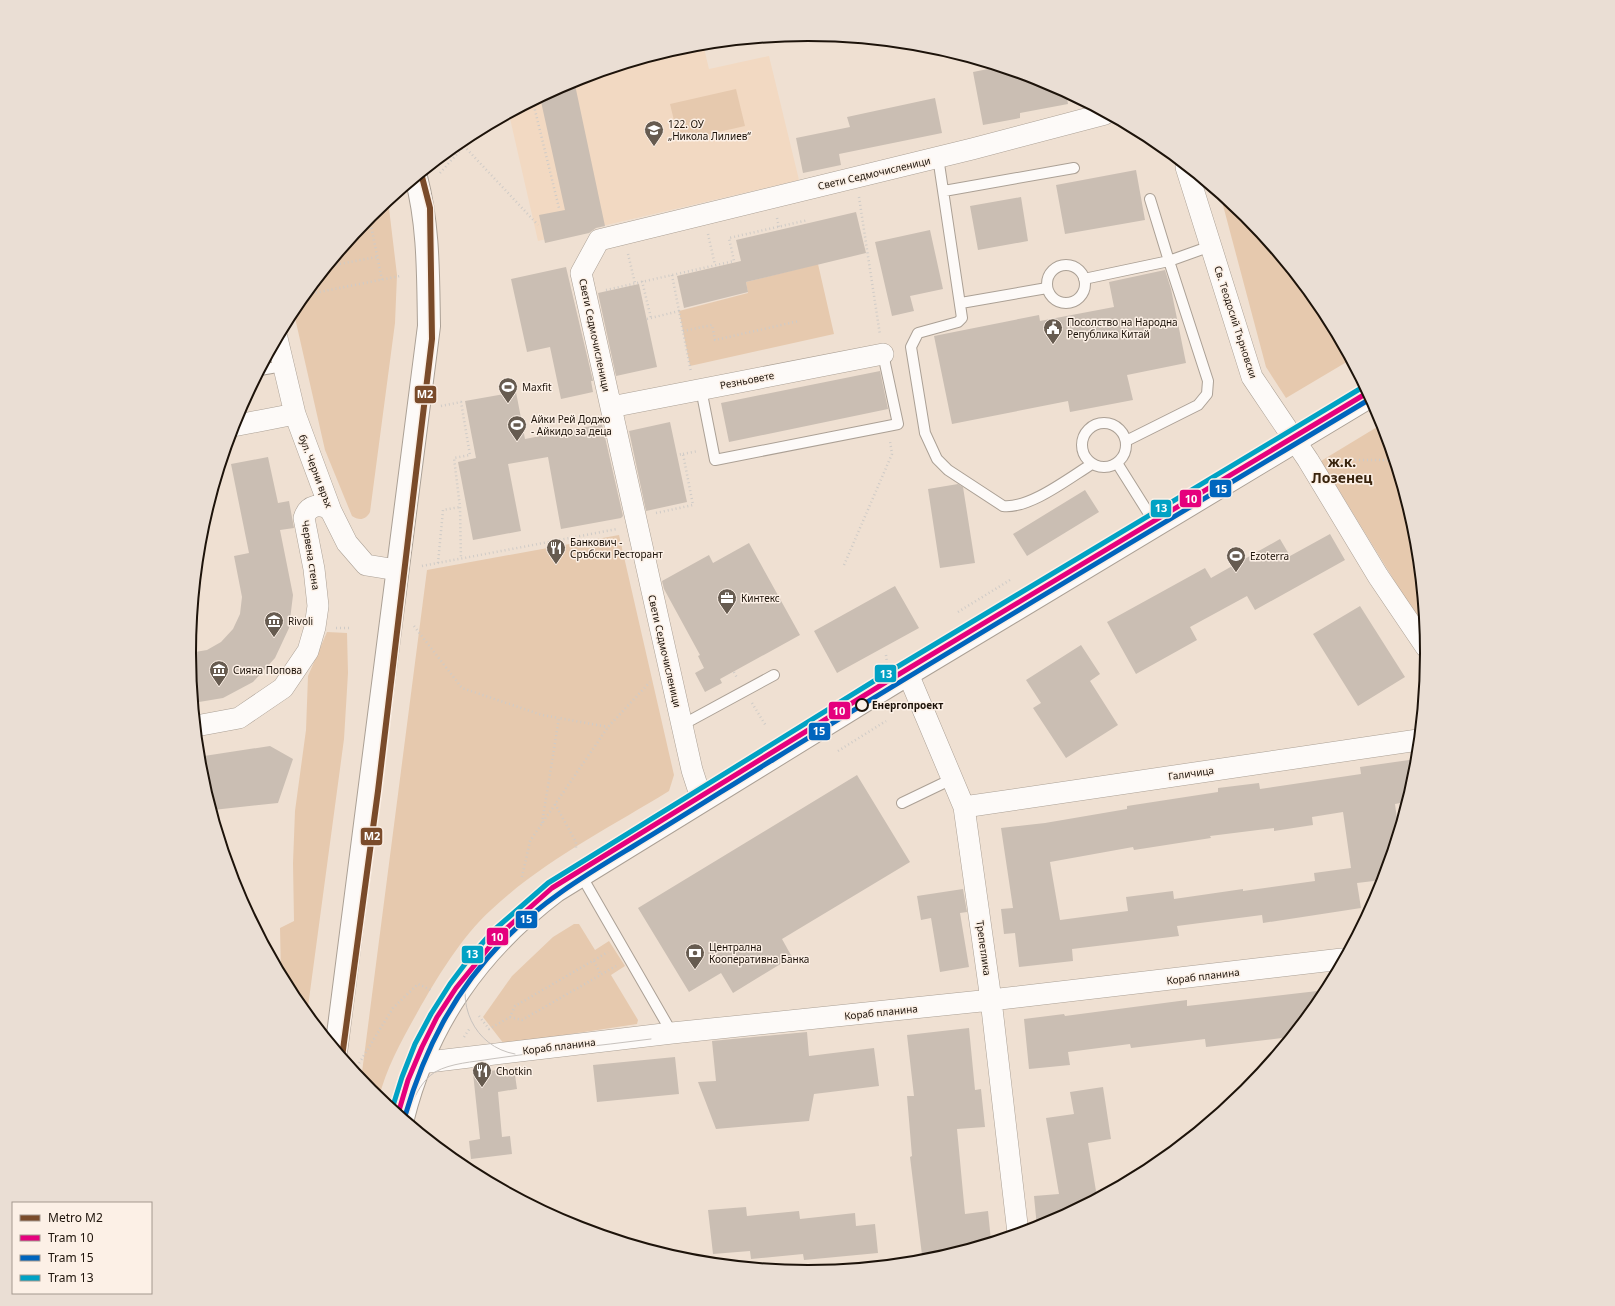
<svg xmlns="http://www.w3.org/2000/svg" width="1615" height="1306" font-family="'Noto Sans',sans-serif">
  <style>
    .built { fill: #f2d9c2 }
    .green { fill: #e6c9ae }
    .building { fill: #cabeb3; fill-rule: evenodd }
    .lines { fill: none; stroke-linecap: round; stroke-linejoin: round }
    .service-casing { stroke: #aba095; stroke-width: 12 }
    .minor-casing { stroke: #aba095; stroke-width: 22 }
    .tertiary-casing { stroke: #aba095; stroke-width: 24 }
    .secondary-casing { stroke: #aba095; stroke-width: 24 }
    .path { stroke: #cfcbc7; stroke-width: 2.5; stroke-dasharray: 1 3; stroke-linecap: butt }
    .service { stroke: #fdfaf8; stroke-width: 10 }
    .minor { stroke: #fdfaf8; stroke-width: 21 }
    .tertiary { stroke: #fdfaf8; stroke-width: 22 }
    .secondary { stroke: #fdfaf8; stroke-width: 22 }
    .tram { stroke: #c7c2be; stroke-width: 1 }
    .tram-1-casing { stroke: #fcf0e6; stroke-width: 8 }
    .tram-2-casing { stroke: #fcf0e6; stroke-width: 8 }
    .tram-3-casing { stroke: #fcf0e6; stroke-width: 8 }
    .tram-1 { stroke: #e5007d; stroke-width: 5 }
    .tram-2 { stroke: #0065bd; stroke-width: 5 }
    .tram-3 { stroke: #01a2c4; stroke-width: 5 }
    .metro-1-casing { stroke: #fcf0e6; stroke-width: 9 }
    .metro-1 { stroke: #7a4b2a; stroke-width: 6 }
    .stop-dot { fill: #fcf0e6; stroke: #1d130a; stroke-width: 2 }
    .labels { text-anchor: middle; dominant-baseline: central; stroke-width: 3; stroke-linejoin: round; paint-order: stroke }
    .poi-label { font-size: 10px; fill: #1d130a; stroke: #fcf0e6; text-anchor: start }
    .street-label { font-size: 10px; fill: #1d130a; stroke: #fcf0e6 }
    .stop-label { font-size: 10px; font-weight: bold; fill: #1d130a; stroke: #fcf0e6; text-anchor: start }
    .district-label { font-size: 14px; font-weight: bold; fill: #39240e; stroke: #fcf0e6 }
    .rim { fill: none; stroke: #1d130a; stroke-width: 2 }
    .line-badge { stroke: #fcf0e6; stroke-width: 1.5 }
    .badge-label { font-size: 11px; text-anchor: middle; font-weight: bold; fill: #fff }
  </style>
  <rect width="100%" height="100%" fill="#efe0d2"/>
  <path class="built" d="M703,44L709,69L769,56L799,180L538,241L509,114L571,81L687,46Z"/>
  <path class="green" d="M736,89L745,126L679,141L670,104Z
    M1220,194L1245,215L1322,309L1350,360L1286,398L1266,367Z
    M388,200L397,275L395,323L370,512C366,520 359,521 352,516L325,450L293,309L370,215Z
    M818,264L834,334L690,366L679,311L748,293L746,282Z
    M1382,424L1415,532L1424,629L1321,461Z
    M619,535L674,775L669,791C609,828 543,861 491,910C462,936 436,979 417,1013C402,1040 386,1068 379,1098L361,1080L427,570Z
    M327,632L347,633L348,673L344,739L307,1014L293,997L281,974L280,928L294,921L293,863L295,811L306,730L308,676Z
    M574,924H579L595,950L609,941L625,966L611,975L638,1020L637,1024L504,1044L483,1017L512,976L553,937Z"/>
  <path class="building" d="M998,67L1045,81L1066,92L1068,104L1020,113V118L983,125L973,72Z
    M574,80L605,226L596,228L589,233L545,243L539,215L565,210L540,97Z
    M935,98L942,133L839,154L841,165L803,173L796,138L850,127L847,117Z
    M1136,170L1145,220L1065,234L1056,185Z
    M1021,197L1028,241L978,250L970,206Z
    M856,212L866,253L746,282L748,292L684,308L677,276L741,261L736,240Z
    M930,230L943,289L910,296L914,311L892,316L875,242Z
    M566,267L593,381H591L593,392L561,399L550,347L527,352L511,279Z
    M1165,270L1171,289L1186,363L1127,375L1133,400L1070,412L1068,401L952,424L934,336L1039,315L1040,321L1114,307L1109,282Z
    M639,284L657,367L616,376L598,293Z
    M880,371L888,409L729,442L721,403Z
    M516,392L525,439L602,424L623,516L621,518L561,529L548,457L508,464L521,531L473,540L458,462L476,458L465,401Z
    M670,422L687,502L646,511L629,431Z
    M268,457L278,503L289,501L294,528L280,530L293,595L289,628L275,658L253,682L223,698L193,703L189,653L207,650L221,642L233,629L240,614L242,597L234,556L249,553L231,464Z
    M958,484L963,487L975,563L940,568L928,489Z
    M1085,490L1099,512L1027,556L1013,534Z
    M1330,534L1345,560L1255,610L1247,596L1190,627L1197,640L1136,674L1107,622L1205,568L1211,578L1280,539L1290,556Z
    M749,543L800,635L720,679L722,683L705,692L695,673L704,668L698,656L700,655L664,589L662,581L709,555L713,563Z
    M895,586L919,628L837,673L814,631Z
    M1360,606L1405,677L1358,706L1313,634Z
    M1081,645L1100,674L1090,681L1118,725L1066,758L1033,708L1041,703L1026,680Z
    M270,746L293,759L278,803L213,810L204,756Z
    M1416,759L1415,774L1406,802L1395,804L1398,827L1382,880L1357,883L1361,908L1263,923L1262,915L1177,926L1179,936L1072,949L1073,961L1019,967L1015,933L1004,934L1001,909L1013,908L1001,828L1045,823L1127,809V806L1218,792V788L1259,783L1260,789L1361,774L1360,767ZM1343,812L1351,868L1314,873L1315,881L1243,891V889L1174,899L1173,891L1126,897L1128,911L1060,920L1050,862L1133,847L1134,850L1211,838L1210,836L1274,828V831L1313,825L1312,817Z
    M857,775L910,862L782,939L792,957L733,993L721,973L689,992L638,908Z
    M963,889L967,912L960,913L969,967L940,972L931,918L921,920L917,896Z
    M1326,990L1322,997L1290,1037L1206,1047L1205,1039L1131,1048L1130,1044L1068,1052L1070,1065L1029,1069L1024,1019L1064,1014L1065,1016L1187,1000V1006Z
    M969,1028L975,1090L981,1089L985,1127L957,1129L965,1214L988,1211L991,1241L956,1252L922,1255L910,1157L912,1156L907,1096H914L907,1035Z
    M807,1032L809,1056L874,1048L879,1086L814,1094L809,1121L716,1129L698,1082L716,1081L712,1041Z
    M675,1057L679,1094L597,1102L593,1065Z
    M514,1068L517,1089L498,1092L502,1137L510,1136L512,1154L471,1159L469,1141L480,1139L473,1073Z
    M1103,1087L1111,1139L1088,1143L1097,1197L1037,1227L1034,1196L1059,1194L1046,1118L1074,1114L1070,1092Z
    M746,1207L747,1216L799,1211L800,1219L855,1213L856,1226L875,1224L878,1253L804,1260L803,1254L751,1259L750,1251L713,1254L708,1210Z"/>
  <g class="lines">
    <defs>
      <path id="service" d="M938,157L962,318L958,322L918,333L911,347L925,433L937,459L948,470L1003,506C1030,509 1069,478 1092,464
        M944,191L1074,168
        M1150,199L1169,261L1211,246
        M1047 284a19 19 0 1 1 38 0a19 19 0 1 1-38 0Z
        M1084,279L1169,261L1208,381L1207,394L1198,405L1126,441
        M961,303L1047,288
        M260,370L283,366
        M701,389L715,460L888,426L898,424L883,354
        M1082 445a22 22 0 1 1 44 0a22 22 0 1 1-44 0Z
        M1117,463L1156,525
        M682,725L774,675
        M902,803L952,779
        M581,875L672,1033"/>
      <path id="minor" d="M1186,167L1252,377L1308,460L1378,576L1426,647
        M277,338L295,414L331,511L347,543L366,565L397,570
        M611,407L883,354
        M233,426L295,414
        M908,674L964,807L991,1000L1018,1233
        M196,726L239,718L283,688L308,651L315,627L318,606L314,569L304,518C308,505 321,502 331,511
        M702,801L692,770L581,273L599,240L972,149L1105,114
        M964,807L1418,740
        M420,1063L672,1033L991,1000L1342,959"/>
      <path id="tertiary" d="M403,1118C427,1023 478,950 556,891L892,684L1369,397"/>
      <path id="secondary" d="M336,1050L429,326C428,276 429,226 416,177"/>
    </defs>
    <use href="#service" class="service-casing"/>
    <use href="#minor" class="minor-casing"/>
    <use href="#tertiary" class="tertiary-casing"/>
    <use href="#secondary" class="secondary-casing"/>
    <path class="path" d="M541,100L533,102L559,208
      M464,146L538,225
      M440,173L464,146L468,136
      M859,197L880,335
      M369,216L382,280
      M777,218L779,227
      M708,234L715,265
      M628,254L635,283
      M328,266L377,257
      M672,275L679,311
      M642,281L651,318
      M606,290L734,261L729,238L808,220
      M304,295L400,276
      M647,319L679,311L691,372
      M683,331L712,325L715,340L799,321
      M441,406L461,402L470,455L454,458L460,507L461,559
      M683,454L698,451
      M1392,458L1389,460L1397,474
      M1331,460H1389
      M656,513L693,505L683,454L677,455
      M438,563L443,510L460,507
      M844,565L892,454L890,441
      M422,566L617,529
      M958,612L1010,580
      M414,626L462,688L542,715L559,718
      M336,628H352
      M886,655L887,663
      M734,672L737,678
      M752,703L766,726
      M838,751L886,721
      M555,804L576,842V850
      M542,823L559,718L608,727
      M522,877L530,841L608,727L650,682
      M594,961L601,975
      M479,1016L489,1029L510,1017L515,1006L608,952
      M510,1017L522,1020L616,966
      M464,1037L470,1028
      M355,1070L393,1008L418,984L433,991"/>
    <use href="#service" class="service"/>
    <use href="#minor" class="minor"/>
    <use href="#tertiary" class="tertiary"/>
    <use href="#secondary" class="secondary"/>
    <path class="tram" d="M471,965C454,1002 474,1047 515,1054
      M411,1106C416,1093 423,1080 435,1072C451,1063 473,1062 491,1059C544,1051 597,1046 651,1039"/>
    <defs>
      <path id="tram-1" d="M398,1114L408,1080L422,1047L437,1017L456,988L499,935L552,888L891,679L1367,393"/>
      <path id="tram-2" d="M405,1116C425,1048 454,992 503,941C542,901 586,875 632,847C680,818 727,788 774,759C972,637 1171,519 1370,399"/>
      <path id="tram-3" d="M392,1109L402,1077L415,1044L431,1014L450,984L471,956L494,930L548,883L887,673L1363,387"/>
    </defs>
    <use href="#tram-1" class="tram-1-casing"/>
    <use href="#tram-2" class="tram-2-casing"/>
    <use href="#tram-3" class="tram-3-casing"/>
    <use href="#tram-1" class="tram-1"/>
    <use href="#tram-2" class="tram-2"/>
    <use href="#tram-3" class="tram-3"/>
    <defs>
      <path id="metro-1" d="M342,1057L378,791L432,339L430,208L421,173"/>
    </defs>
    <use href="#metro-1" class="metro-1-casing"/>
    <use href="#metro-1" class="metro-1"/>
  </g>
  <defs>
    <symbol id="school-pin" viewBox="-11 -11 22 30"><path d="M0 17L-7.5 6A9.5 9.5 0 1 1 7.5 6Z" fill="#665b50" stroke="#fcf0e6"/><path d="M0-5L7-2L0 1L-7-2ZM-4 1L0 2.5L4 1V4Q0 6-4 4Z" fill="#fff"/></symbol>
    <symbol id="civic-pin" viewBox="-11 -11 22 30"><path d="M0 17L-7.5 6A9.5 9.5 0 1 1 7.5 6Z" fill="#665b50" stroke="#fcf0e6"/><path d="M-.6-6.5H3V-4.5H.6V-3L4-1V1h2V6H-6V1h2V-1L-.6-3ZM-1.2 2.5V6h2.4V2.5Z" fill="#fff"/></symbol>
    <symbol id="stadium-pin" viewBox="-11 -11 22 30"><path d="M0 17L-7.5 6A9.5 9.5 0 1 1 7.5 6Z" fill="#665b50" stroke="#fcf0e6"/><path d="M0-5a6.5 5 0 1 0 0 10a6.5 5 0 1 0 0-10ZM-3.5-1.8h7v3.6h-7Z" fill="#fff"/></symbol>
    <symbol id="restaurant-pin" viewBox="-11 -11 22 30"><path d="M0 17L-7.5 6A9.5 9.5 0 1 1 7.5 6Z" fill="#665b50" stroke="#fcf0e6"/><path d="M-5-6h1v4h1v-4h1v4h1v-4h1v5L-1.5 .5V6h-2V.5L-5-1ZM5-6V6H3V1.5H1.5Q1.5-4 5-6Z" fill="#fff"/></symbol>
    <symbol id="office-pin" viewBox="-11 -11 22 30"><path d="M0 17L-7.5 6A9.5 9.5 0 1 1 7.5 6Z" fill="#665b50" stroke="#fcf0e6"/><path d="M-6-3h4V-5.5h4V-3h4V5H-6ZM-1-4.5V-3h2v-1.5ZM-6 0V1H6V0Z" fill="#fff"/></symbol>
    <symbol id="museum-pin" viewBox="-11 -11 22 30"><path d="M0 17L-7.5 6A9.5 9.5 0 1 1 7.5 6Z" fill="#665b50" stroke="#fcf0e6"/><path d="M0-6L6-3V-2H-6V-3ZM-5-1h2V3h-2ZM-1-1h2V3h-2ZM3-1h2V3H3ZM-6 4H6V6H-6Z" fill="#fff"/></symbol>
    <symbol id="bank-pin" viewBox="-11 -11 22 30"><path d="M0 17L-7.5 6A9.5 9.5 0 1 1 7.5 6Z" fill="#665b50" stroke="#fcf0e6"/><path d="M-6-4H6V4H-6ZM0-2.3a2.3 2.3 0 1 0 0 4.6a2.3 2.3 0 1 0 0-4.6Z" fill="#fff"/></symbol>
  </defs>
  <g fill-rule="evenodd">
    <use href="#school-pin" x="643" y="119" width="22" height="30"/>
    <use href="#civic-pin" x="1042" y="317" width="22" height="30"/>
    <use href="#stadium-pin" x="497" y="376" width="22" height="30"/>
    <use href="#stadium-pin" x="506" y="414" width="22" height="30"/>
    <use href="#restaurant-pin" x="545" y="537" width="22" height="30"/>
    <use href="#stadium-pin" x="1225" y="545" width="22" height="30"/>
    <use href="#office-pin" x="716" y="587" width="22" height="30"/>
    <use href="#museum-pin" x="263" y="610" width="22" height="30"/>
    <use href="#museum-pin" x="208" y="659" width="22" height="30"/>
    <use href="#bank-pin" x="684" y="942" width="22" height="30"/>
    <use href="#restaurant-pin" x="471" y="1060" width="22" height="30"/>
  </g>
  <circle class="stop-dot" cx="862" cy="705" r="6"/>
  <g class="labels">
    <g class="poi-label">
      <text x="668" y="124">122. ОУ<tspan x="668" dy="12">„Никола Лилиев“</tspan></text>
      <text x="1067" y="322">Посолство на Народна<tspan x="1067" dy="12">Република Китай</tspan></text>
      <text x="522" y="387">Maxfit</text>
      <text x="531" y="419">Айки Рей Доджо<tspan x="531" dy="12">- Айкидо за деца</tspan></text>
      <text x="570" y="542">Банкович -<tspan x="570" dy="12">Сръбски Ресторант</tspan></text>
      <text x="1250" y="556">Ezoterra</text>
      <text x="741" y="598">Кинтекс</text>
      <text x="288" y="621">Rivoli</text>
      <text x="233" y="670">Сияна Попова</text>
      <text x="709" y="947">Централна<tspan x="709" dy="12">Кооперативна Банка</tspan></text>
      <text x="496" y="1071">Chotkin</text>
    </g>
    <g class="street-label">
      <text transform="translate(874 173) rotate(-13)">Свети Седмочисленици</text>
      <text transform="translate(1236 322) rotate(72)">Св. Теодосий Търновски</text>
      <text transform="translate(595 335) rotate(78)">Свети Седмочисленици</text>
      <text transform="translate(747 380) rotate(-11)">Резньовете</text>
      <text transform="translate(316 471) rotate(69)">бул. Черни връх</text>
      <text transform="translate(311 555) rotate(81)">Червена стена</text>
      <text transform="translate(665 651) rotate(77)">Свети Седмочисленици</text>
      <text transform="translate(1191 773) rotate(-8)">Галичица</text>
      <text transform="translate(984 948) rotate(82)">Трепетлика</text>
      <text transform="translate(1203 976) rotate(-7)">Кораб планина</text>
      <text transform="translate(881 1012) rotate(-6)">Кораб планина</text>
      <text transform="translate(559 1046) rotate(-7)">Кораб планина</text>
    </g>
    <g class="stop-label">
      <text x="872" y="705">Енергопроект</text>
    </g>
    <g class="district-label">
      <text x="1342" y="461">ж.к.<tspan x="1342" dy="16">Лозенец</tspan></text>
    </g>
  </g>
  <path d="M0 0H1615V1306H0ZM196 653a612 612 0 1 1 1224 0a612 612 0 1 1-1224 0Z" fill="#eaded4" fill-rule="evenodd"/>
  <path class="rim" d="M196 653a612 612 0 1 1 1224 0a612 612 0 1 1-1224 0Z"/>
  <g class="line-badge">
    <rect x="414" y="385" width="23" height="19" rx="4" fill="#7a4b2a"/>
    <rect x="1209" y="479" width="23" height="19" rx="4" fill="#0065bd"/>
    <rect x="1179" y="489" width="23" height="19" rx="4" fill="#e5007d"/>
    <rect x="1150" y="499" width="22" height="19" rx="4" fill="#01a2c4"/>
    <rect x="874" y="664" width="23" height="19" rx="4" fill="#01a2c4"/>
    <rect x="828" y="701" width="23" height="19" rx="4" fill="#e5007d"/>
    <rect x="808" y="722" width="23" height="19" rx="4" fill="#0065bd"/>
    <rect x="360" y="827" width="23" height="19" rx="4" fill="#7a4b2a"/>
    <rect x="515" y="910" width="23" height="19" rx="4" fill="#0065bd"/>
    <rect x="486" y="927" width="23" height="19" rx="4" fill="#e5007d"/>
    <rect x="461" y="945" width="23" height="19" rx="4" fill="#01a2c4"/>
  </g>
  <g class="badge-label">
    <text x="425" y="398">M2</text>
    <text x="1221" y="493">15</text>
    <text x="1191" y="503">10</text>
    <text x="1161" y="512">13</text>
    <text x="886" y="678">13</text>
    <text x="839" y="715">10</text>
    <text x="819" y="735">15</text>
    <text x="372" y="840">M2</text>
    <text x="526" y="923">15</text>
    <text x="497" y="941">10</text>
    <text x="472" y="958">13</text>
  </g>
  <rect x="12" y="1202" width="140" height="92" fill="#fcf0e6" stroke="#a3988e"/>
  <rect x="20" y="1215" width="20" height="6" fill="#7a4b2a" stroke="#a3988e"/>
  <text x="48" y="1222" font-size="12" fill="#1d130a">Metro M2</text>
  <rect x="20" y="1235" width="20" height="6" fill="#e5007d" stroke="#a3988e"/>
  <text x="48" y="1242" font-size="12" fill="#1d130a">Tram 10</text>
  <rect x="20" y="1255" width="20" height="6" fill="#0065bd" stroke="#a3988e"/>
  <text x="48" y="1262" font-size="12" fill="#1d130a">Tram 15</text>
  <rect x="20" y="1275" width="20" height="6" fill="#01a2c4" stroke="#a3988e"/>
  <text x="48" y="1282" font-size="12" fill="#1d130a">Tram 13</text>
</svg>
